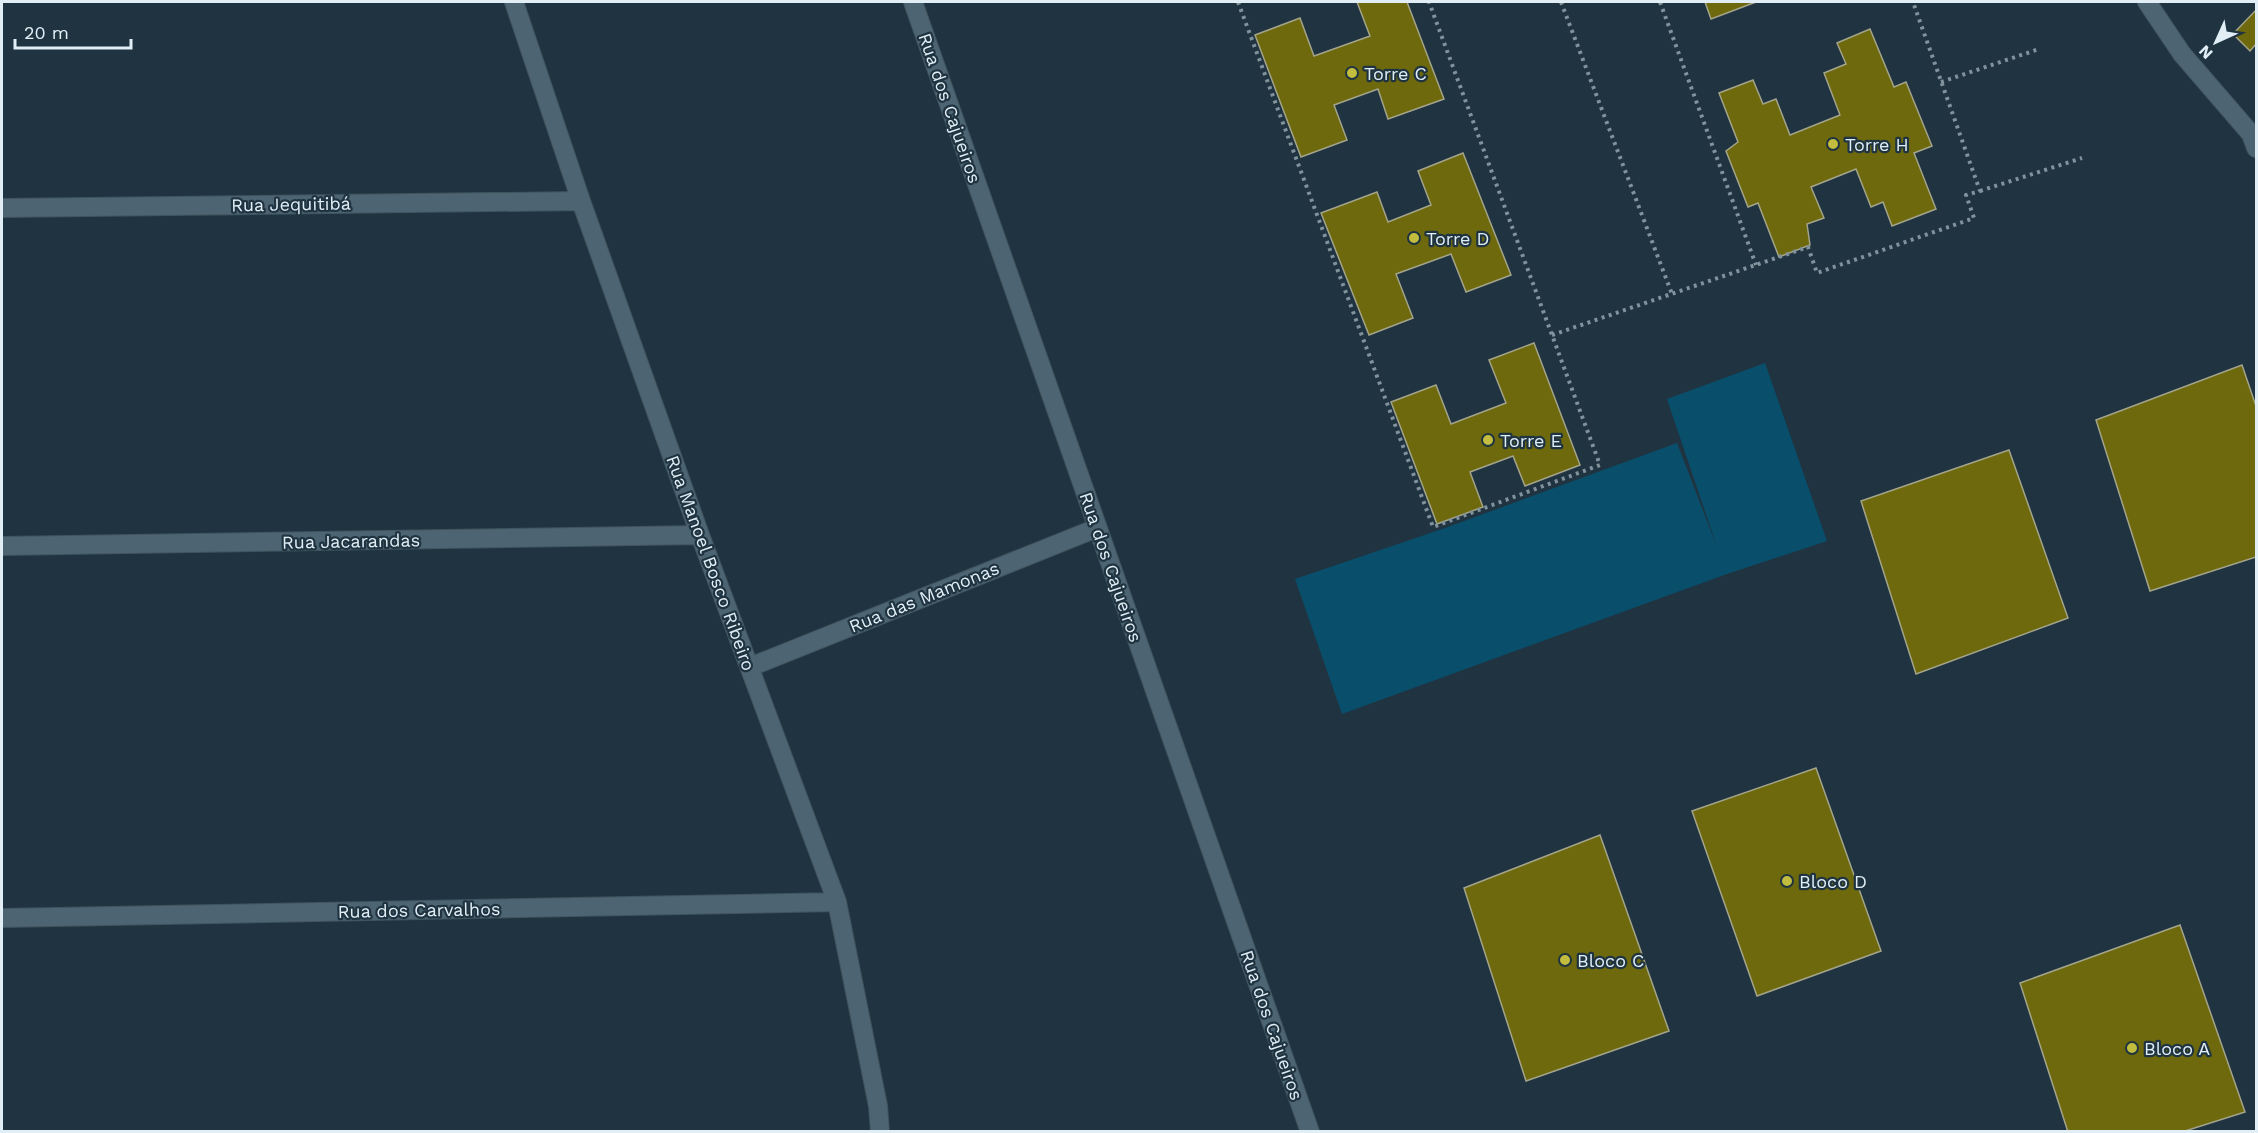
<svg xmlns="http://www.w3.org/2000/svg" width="2258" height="1133" font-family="'Work Sans',sans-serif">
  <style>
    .green { fill: #094e6b }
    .building { fill: #6d690c; stroke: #a4a48b; stroke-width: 1.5 }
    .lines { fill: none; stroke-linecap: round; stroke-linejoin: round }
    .lane-casing { stroke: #3f535d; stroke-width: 20 }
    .street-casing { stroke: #3f535d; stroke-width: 20 }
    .path { stroke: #81929c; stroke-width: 4; stroke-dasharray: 3 4.5; stroke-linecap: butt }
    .lane { stroke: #4d6472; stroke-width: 18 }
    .street { stroke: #4d6472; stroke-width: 18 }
    .poi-dot { fill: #c2bd3f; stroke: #1f3440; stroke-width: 2 }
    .labels { text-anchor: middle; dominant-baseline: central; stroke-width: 4.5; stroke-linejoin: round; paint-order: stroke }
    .poi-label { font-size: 18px; fill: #e1eef6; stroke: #1f3440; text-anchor: start }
    .street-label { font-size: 18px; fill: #e1eef6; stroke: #1f3440 }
  </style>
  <rect width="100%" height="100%" fill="#1f3440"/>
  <path class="green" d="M1765,363L1827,541L1727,574L1342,714L1295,579L1445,528L1677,443L1717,547L1667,399Z"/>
  <path class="building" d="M1357,2H1407L1444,99L1388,119L1378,89L1334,105L1347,140L1301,157L1255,35L1300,18L1314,56L1370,36Z
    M1705,2H1756L1711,19Z
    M2256,10V44L2250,51L2233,34Z
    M1870,29L1894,87L1906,82L1932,146L1914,153L1936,209L1892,226L1883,202L1871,207L1856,169L1811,187L1824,218L1807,224L1810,245L1779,257L1758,203L1748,207L1726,151L1738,142L1719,93L1753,80L1763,104L1776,99L1790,135L1840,115L1824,73L1846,64L1837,43Z
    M1463,153L1511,275L1466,292L1451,254L1396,274L1413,318L1369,335L1321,213L1377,192L1388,222L1431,205L1418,171Z
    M1534,343L1580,465L1525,486L1513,456L1470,472L1483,507L1437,524L1391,402L1436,385L1451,424L1506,403L1489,360Z
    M2242,365L2256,406V557L2150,591L2096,420Z
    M2009,450L2068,618L1916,674L1861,501Z
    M1816,768L1881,951L1757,996L1692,811Z
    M1600,835L1669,1031L1526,1081L1464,888Z
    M2180,925L2245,1112L2182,1132H2068L2020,983Z"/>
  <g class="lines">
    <defs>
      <path id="lane" d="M750,667L1097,528"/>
      <path id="street" d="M514,2L581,201L700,535L837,902L878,1106L880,1132
        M913,2L1310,1132
        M2147,2L2182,54L2251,134L2256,148
        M2,208L581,201
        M2,546L700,535
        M2,918L837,902"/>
    </defs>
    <use href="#lane" class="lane-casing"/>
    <use href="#street" class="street-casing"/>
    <path class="path" d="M1238,2L1433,527L1600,465L1429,2
      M1561,2L1672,294
      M1660,2L1756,265
      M1941,82L2039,49
      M1980,191L2082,158
      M1552,335L1808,247L1817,273L1974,218L1966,195L1980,191L1913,2"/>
    <use href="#lane" class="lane"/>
    <use href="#street" class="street"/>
  </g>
  <g class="poi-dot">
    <circle cx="1352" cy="73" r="6"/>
    <circle cx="1833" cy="144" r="6"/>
    <circle cx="1414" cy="238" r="6"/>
    <circle cx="1488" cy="440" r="6"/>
    <circle cx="1787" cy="881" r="6"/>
    <circle cx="1565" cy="960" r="6"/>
    <circle cx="2132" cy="1048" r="6"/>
  </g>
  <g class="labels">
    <g class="poi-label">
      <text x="1364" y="73">Torre C</text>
      <text x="1845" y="144">Torre H</text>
      <text x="1426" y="238">Torre D</text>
      <text x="1500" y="440">Torre E</text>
      <text x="1799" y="881">Bloco D</text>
      <text x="1577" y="960">Bloco C</text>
      <text x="2144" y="1048">Bloco A</text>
    </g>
    <g class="street-label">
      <text transform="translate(950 108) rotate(71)">Rua dos Cajueiros</text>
      <text transform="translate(291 204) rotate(-1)">Rua Jequitibá</text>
      <text transform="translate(351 541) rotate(-1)">Rua Jacarandas</text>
      <text transform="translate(711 563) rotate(70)">Rua Manoel Bosco Ribeiro</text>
      <text transform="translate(1111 567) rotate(71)">Rua dos Cajueiros</text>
      <text transform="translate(924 597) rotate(-22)">Rua das Mamonas</text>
      <text transform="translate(419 910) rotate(-1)">Rua dos Carvalhos</text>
      <text transform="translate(1272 1025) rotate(71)">Rua dos Cajueiros</text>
    </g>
  </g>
  <rect width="2258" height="1133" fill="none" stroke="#e1eef6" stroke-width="6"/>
  <g transform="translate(2216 42) rotate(225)" stroke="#1f3440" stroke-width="4.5" paint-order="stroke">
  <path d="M0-4.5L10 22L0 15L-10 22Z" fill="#e1eef6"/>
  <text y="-9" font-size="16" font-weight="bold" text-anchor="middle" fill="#e1eef6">N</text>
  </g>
  <path d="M15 39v9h116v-9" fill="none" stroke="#e1eef6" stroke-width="3"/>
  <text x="24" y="39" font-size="18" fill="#e1eef6" stroke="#1f3440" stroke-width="4.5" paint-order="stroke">20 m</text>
</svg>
